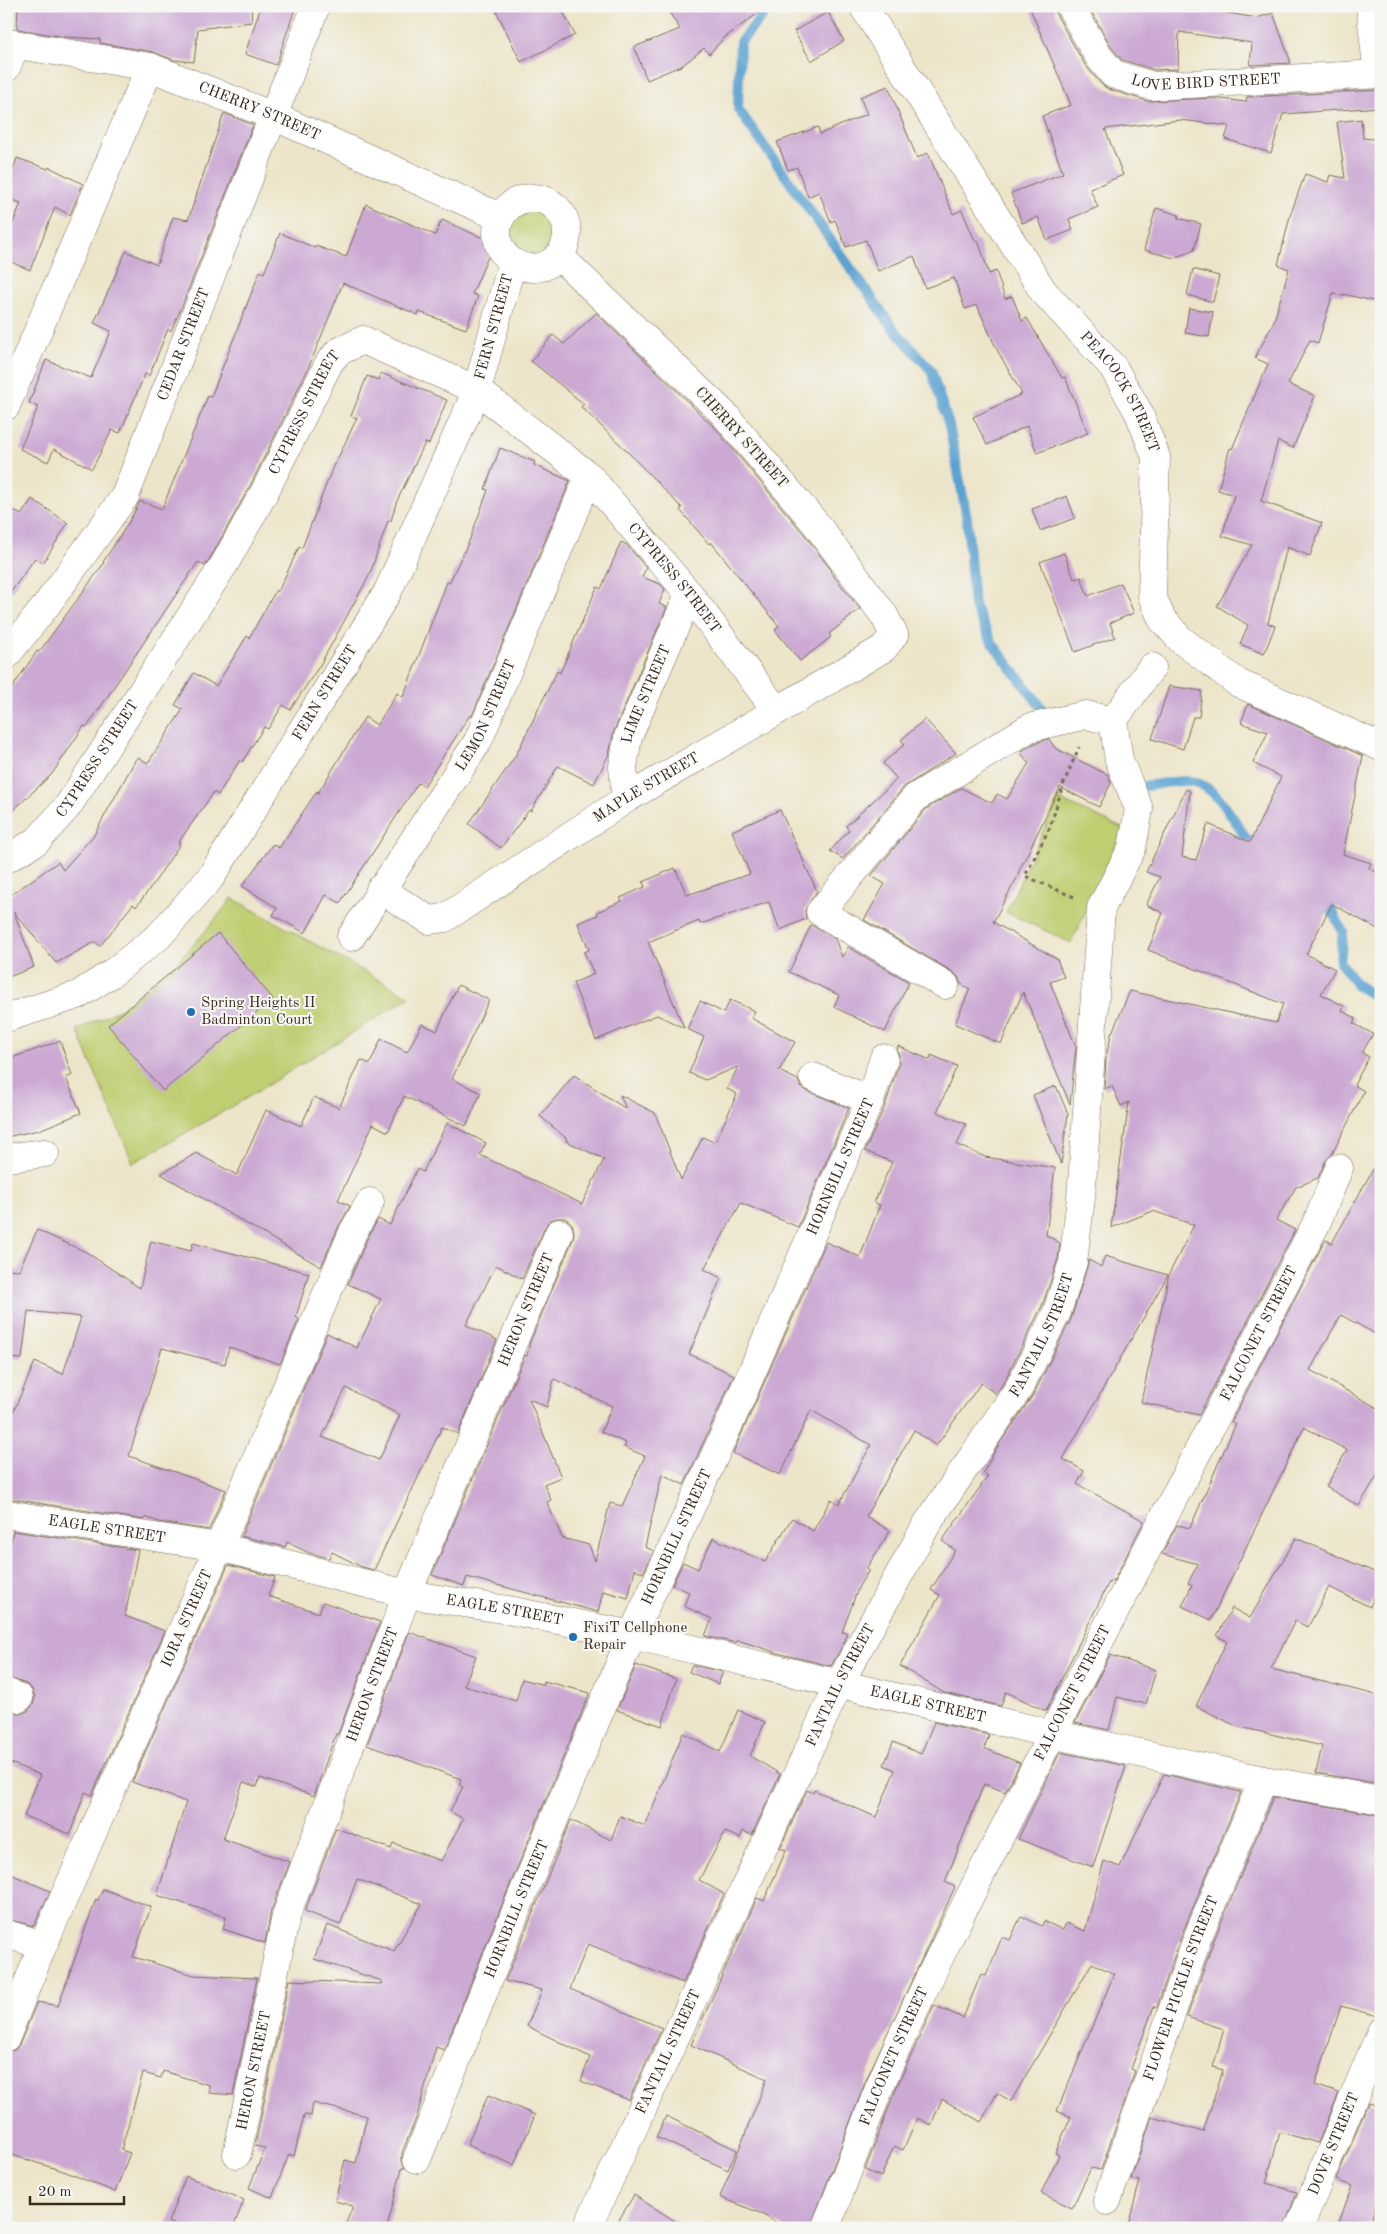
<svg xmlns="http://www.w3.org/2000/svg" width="1387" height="2234" font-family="'Old Standard TT',serif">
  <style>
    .green { fill: #bece70; stroke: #7c7c47 }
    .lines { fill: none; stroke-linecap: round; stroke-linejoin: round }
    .stream { stroke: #5aa2d1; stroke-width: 10 }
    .building { fill: #cba9d3; fill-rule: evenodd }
    .minor-casing { stroke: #796b5a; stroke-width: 29 }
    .path { stroke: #796b5a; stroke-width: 3; stroke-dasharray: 4 4; stroke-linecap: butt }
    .minor { stroke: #fff; stroke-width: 28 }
    .poi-dot { fill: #1f6fb2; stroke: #f6f6f2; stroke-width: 2 }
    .labels { text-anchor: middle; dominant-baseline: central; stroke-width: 4; stroke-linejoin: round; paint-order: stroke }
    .street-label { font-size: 15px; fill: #3b2a1e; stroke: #f6f6f2 }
    .poi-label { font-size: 15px; fill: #3b2a1e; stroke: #f6f6f2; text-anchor: start }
  </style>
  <rect width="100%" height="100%" fill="#f6f6f2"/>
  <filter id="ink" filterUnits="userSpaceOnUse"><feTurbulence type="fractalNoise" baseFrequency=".02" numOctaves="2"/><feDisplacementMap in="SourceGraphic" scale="10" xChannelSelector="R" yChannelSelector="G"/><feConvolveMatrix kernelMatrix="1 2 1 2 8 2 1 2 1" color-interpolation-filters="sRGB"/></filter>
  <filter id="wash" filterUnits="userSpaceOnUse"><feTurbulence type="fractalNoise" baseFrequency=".0096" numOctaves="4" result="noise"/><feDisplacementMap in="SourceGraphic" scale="20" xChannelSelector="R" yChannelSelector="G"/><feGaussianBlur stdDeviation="1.12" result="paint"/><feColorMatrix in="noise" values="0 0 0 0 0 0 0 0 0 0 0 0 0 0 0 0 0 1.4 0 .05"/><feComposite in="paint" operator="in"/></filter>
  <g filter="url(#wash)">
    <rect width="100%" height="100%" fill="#ede5c9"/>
    <path class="green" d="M502 232a30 30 0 1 1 60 0a30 30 0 1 1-60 0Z
      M1058,799L1124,829L1071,943L1006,912Z
      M232,898L410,997L245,1099L133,1163L77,1030C90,1023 105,1017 118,1010C161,983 202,938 232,898Z"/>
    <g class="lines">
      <path class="stream" d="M771,6L740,42L738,109L893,328L931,370L949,425L967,518L974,606L993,644L1041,707
        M1134,788C1148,786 1175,780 1189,781C1218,784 1237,826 1252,847L1257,850
        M1324,895L1343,932L1340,962L1357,985L1381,1001"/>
    </g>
    <g id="blocks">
      <path class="building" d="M18,6H251L252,22L198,29L194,62L174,60L153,52L100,43V39L65,37L17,29Z
        M261,6H296L276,65L245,54Z
        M494,6H560L575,35L521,62Z
        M665,6H768L724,38L709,54L704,48L683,65L647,80L634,47L680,29Z
        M1029,6H1054L1056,14L1085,65L1101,84L1108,89L1147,101L1213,98L1246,102L1247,97L1381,90V107L1283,114L1271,153L1225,139L1229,126L1180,120L1105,129L1123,175L1090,189L1098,207L1069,219L1073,230L1047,240L1038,217L1022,223L1011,193L1063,173L1042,116L1071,105Z
        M1088,6H1185L1257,18L1273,13L1291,63L1250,65L1252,43L1179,32L1178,69L1154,70L1122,60L1112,48Z
        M828,12L844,41L811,61L794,31Z
        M888,86L917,158L928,153L953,214L962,210L975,241L978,240L989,274L996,271L1005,299L1012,296L1022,321L1027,318L1062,378L1065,377L1088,433L1037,453L1027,426L987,445L973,417L1022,394L996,348L977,305L965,309L954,278L925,288L914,256L878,271L866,240L846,247L835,220L831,222L819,192L808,197L797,167L788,170L777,142L818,127L820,134L867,114L860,97Z
        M224,113L253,125L182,306L171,331L168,329L149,376L145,374L120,433L112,430L92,469L54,449L48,462L20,449L38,407L29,403L46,360L91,378L111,331L94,323L126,251L157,265L173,217L188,220Z
        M1361,119L1363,138L1381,140V303L1343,294V296L1333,293L1318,343L1310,340L1288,384L1315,396L1293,448L1278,441L1261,501L1322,523L1310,556L1287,547L1268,623L1275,626L1264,654L1240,644L1248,625L1217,606L1252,545L1222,536L1234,495L1218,490L1230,448L1232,449L1268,364L1255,358L1274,321L1289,269L1278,265L1290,216L1305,174L1328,182L1330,175L1345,178L1337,122Z
        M17,158L48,169L49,167L83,184L70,215L55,207L30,270L6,260V240L21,203L6,198V190Z
        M366,204L435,235L442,220L494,243L472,294L478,296L466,329L419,312L418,315L343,283L308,369L251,484L212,555L205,566L198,562L87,727L84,726L52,774L6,817V697L37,651L39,652L104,563L103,562L129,522L140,501L162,509L208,396L211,397L260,271L264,273L280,233L315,248L316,246L346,257Z
        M1156,208L1179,215L1178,218L1201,224L1194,250L1174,258L1144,250Z
        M1193,269L1219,276L1213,302L1187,295Z
        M1189,308L1213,312L1209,337L1185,333Z
        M596,313L716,429L804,534L831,570L830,571L860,609L829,634L831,637L800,661L775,630L779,626L711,542L709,544L680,510L682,508L622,446L581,407L584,404L531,361L553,335L564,344Z
        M381,373L447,400L429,444L425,443L396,503L391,521H388L369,576L320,665L290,710L283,705L268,729L264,727L242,762L240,760L218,795L214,792L178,843L180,844L154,883L136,907L133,904L100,946L95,942L56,963L14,912L34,967L6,978V898L58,862L63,870L94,835L137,757L148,763L183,709L175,705L194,673L216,686L247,636L249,638L276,590L278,592L299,547L302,548L334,464H335L357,418L351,416L367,376L379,380Z
        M500,448L535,462L534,465L570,481L472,716L470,715L424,786L418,783L340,903L326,895L305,933L273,915L277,908L242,886L273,844L279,848L317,791L318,793L365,717L377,725L397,693L403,697L447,582L449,583L470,539L488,490L485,489Z
        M1067,496L1075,518L1040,531L1032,509Z
        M32,499L68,523L43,563L35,558L6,599V505L21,515Z
        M621,542L627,545L646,568L642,577L660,584L665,589L659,604L667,607L614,731L609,754L594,784L558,766L531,811L529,810L501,848L469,824L516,755L557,671L560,673L597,587L601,589Z
        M1064,553L1074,579L1081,577L1088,596L1121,583L1134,613L1110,623L1115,637L1075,652L1040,562Z
        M1169,686L1202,691L1199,717H1193L1183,749L1152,739Z
        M1248,704L1363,756L1343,854L1371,863L1369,868L1381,875V931L1332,904L1306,954L1335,969L1321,994L1344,1006L1342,1011L1356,1018L1353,1023L1373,1034L1362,1053L1369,1057L1354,1085L1364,1091L1332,1154L1325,1162L1318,1178L1296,1187L1276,1220L1295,1230L1199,1415L1141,1402L1169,1274L1194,1225L1153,1211L1111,1228L1129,1102L1121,1106L1112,1086L1104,1089L1106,1058L1111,1035L1130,991L1276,1023L1283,1004L1148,950L1163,913L1146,905L1160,877L1146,872L1186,789L1190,791L1182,857L1196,860L1208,824L1250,842L1281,777L1253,763L1268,732L1241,723Z
        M925,719L956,753L904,787L843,859L830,851L849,830L846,826L897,779L883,763L905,744L901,740Z
        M1049,739L1055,748L1108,775L1111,783L1099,807L1060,787L1018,873L1019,874L993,922L1057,959L1064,977L1050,982L1076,1047L1070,1104L1023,992L1001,1044L955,1024L970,989L960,983L958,977L953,972L864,920L885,884L871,876L926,809L961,788L992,803L997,794L1007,799L1029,763L1020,752L1035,743Z
        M780,810L817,891L805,910L806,919L780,930L769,902L700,924L699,921L648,942L684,1028L657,1015L596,1040L573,983L594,974L584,952L589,950L578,923L598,915L597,912L622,901L620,898L645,887L643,882L675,868L687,895L750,874L732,831Z
        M811,925L835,939L842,957L848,947L909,982L885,1032L834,1007L839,995L789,972Z
        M218,933L273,999L163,1091L108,1025Z
        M458,985L489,1000L452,1079L481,1093L466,1126L404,1096L388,1132L373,1124L338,1200L350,1206L339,1226L321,1267L161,1174L196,1153L237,1175L266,1110L301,1126L314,1097L339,1108L361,1060L370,1064L381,1039L407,1052L422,1024L437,1031Z
        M730,1000L755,1011L751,1018L795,1042L779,1071L798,1080L801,1087L807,1091L849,1108L798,1227L741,1203L704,1269L721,1278L689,1354L734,1375L684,1485L662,1474L645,1547L654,1551L643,1573L635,1569L628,1598L603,1591L598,1612L467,1577L464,1586L432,1575L525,1355L527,1356L530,1342L573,1239L574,1232L572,1224L565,1218H557L549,1221L545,1227L522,1279L496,1265L466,1325L497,1340L458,1434L442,1427L374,1570L362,1567L332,1552L329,1558L309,1553L287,1542L285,1547L241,1536L327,1333L357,1348L381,1299L348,1284L367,1239L378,1219L390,1225L417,1169L423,1172L447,1123L486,1143L480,1155L582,1204L604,1159L566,1141L567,1139L540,1116L574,1075L626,1109L620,1095L655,1113L681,1180L703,1137L715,1143L737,1094L727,1089L738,1067L705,1080L689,1073L704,1037L687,1029L700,1001L724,1013ZM554,1379L612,1406L601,1432L626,1443L624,1447L645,1456L622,1506L610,1503L595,1561L589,1545L562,1538L547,1502L551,1500L544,1484L561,1477L529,1399L547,1407ZM346,1388L400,1415L379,1460L322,1437Z
        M60,1041L72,1075L66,1078L81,1113L39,1130L6,1137V1060Z
        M898,1046L930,1060L931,1055L957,1066L937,1112L966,1124L957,1145L985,1157L1055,1168L1046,1235L1060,1243L1058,1259L1042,1306L1005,1380L996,1394L981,1383L936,1446L914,1430L866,1516L890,1531L866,1569L869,1570L859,1586L842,1632L847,1633L845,1641L831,1666L781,1654L737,1640L736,1643L705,1636L712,1619L684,1606L689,1592L672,1585L683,1562L698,1569L713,1538L765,1562L792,1518L813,1531L831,1499L839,1504L871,1445L811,1410L780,1475L733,1453L826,1242L860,1257L880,1205L874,1203L892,1162L865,1151L885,1106L899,1063V1055L897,1050Z
        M1056,1086L1068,1114L1061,1164L1033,1095Z
        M1381,1155V1337L1341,1315L1310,1370L1381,1410V1469L1359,1506L1326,1487L1347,1450L1304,1427L1211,1620L1182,1606L1192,1585L1188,1583L1198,1564L1162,1554L1177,1525L1190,1528L1236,1423L1231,1422L1322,1246L1326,1240L1332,1243Z
        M37,1230L86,1252L140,1288L151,1241L191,1251L193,1243L309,1273L296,1317L299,1319L280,1364L229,1347L225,1364L162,1348L129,1456L226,1490L209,1530L159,1522L145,1517V1520L6,1498V1429L35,1362L63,1374L81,1317L28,1311L22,1359L6,1358V1269L19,1270Z
        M1105,1256L1168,1275L1063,1459L1084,1471L1077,1484L1144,1521L1113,1582L1110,1580L1046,1711L1006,1692L1001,1706L944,1693L900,1666L940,1595L931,1590L955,1550L942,1541L988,1476L983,1473L996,1449L1033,1395L1071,1319L1089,1260L1101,1267Z
        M13,1531L138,1550L125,1616L165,1631L92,1795L85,1792L70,1834L24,1816L40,1775L6,1761V1709L20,1714L28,1711L33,1705L35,1697L32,1689L26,1684L6,1677V1563Z
        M1296,1538L1381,1575V1582L1370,1607L1329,1587L1308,1627L1295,1621L1271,1669L1381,1696V1784L1316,1773L1322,1746L1236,1726L1196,1706L1227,1641L1217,1636L1232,1608L1250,1618Z
        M228,1565L275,1577L268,1596L319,1613L323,1602L380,1622L338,1734H336L314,1796L260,1778L257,1787L243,1782L223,1839L290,1862L271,1911L265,1943L223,1929L226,1917L157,1895L186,1802L132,1782Z
        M409,1632L476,1656L464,1686L516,1701L522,1679L544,1685V1681L590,1693L510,1885L444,2050L436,2047L417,2116L402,2153V2161L405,2168H402L387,2228H344L353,2206L335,2201L345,2160L356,2163L367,2116L313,2103L311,2116L304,2115L294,2156L289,2154L272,2198L249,2188L265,2148L255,2146L289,1980L381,1984L382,1981L314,1959L327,1925L394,1951L422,1904L357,1879L340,1925L305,1911L336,1828L391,1849L393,1843L441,1861L463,1819L450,1811L463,1787L459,1785L461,1779L367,1745Z
        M1110,1655L1156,1670L1146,1704L1117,1697L1109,1730L1075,1723Z
        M636,1665L676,1679L662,1726L617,1710Z
        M692,1665L723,1672L718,1684L689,1672Z
        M738,1710L765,1722L750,1756L780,1774L752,1835L743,1831L740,1838L725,1832L699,1880L724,1894L683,1983L588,1944L570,1989L662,2028L629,2100L581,2081L590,2057L527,2026L542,1990L505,1981L571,1820L611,1840L620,1816L645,1826L683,1733L720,1752Z
        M934,1722L989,1735L984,1748L1020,1763L1005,1792L984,1784L945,1882L955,1887L866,2080L810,2228H785L760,2213L720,2197L767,2079L691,2045L757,1898L764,1901L786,1850L780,1848L807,1790L813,1793L814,1790L876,1817L895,1770L884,1765L893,1742L921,1754Z
        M1060,1752L1126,1766L1093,1867L1018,1839Z
        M1164,1774L1241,1792L1182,1934L1157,2007L1154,2006L1131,2069L1135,2071L1101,2170L1091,2168L1072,2208L1041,2193L1059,2155L1055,2153L1071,2117L1057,2111L1114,1974L1092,1963L1011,2101L997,2093L981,2122L942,2099L931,2125L917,2118L903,2150L894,2146L881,2177L865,2170L895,2091L934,2005L963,2018L981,1974L986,1976L1002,1937L1010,1940L1021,1916L1042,1926L1044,1921L1063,1930L1066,1923L1085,1931L1104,1861L1120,1867Z
        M1273,1797L1381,1815V2017L1341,2006L1315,2085L1339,2093L1318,2143L1280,2132L1266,2183L1297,2192L1284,2228H1127L1140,2181L1131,2179L1152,2117L1203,2132L1223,2070L1213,2067L1224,2029L1187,2017L1212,1945Z
        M6,1872L50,1891L34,1926L6,1919Z
        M103,1889L151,1907L133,1957L194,1975L257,1978L233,2095L209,2093V2085L163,2071L161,2078L143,2073L121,2150L130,2153L115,2192L66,2172L6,2153V2052L15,2050L20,2043L37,2002L58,2006L96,1899L98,1900Z
        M488,2095L535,2115L514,2165L467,2145Z
        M1368,2103L1381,2107V2191L1368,2228H1337L1352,2186L1336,2180Z
        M666,2116L737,2150L728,2170L656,2137Z
        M186,2176L244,2200L233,2228H183L168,2222Z
        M634,2195L686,2228H614Z"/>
    </g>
  </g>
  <g filter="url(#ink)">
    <use href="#blocks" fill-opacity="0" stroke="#796b5a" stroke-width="1"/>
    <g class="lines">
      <defs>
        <g id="minor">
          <path id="s1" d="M863,6L1043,291L1113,367L1139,413L1156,457L1152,596L1162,619L1181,640L1238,683L1381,747"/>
          <path id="s2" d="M1070,6L1099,57L1113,74L1152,86L1381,74"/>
          <path d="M1370,6L1378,74"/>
          <path id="s3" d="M6,43L150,67L273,116L500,217"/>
          <path d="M6,68L16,44"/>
          <circle cx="532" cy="233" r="35"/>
          <path d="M6,406L150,67"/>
          <path id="s4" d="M6,656L45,607L125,496L316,6"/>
          <path d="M1113,721L1152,667"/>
          <path id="s5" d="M626,799L623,767L628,737L689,594"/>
          <path id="s6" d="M6,859L37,841L68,806L225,563L265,491L329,363L338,352L363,340L477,390L589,476L689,594L776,710"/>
          <path id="s7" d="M380,889L429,920L445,918L626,799L884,648L894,635L884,615L816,524L725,415L559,256"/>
          <path id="s8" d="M351,937L478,741L589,476"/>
          <path id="s9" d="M6,1018L78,995L111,974L159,936L211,877L387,593L477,390L512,263"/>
          <path d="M813,1077L870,1100"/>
          <path d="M6,1158L45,1153"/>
          <path id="s10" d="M6,1514L219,1547L407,1594L508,1610L632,1635L1052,1734L1263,1780L1381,1800"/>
          <path d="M6,1692L19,1698"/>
          <path d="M6,1934L43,1945"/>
          <path id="s11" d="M6,2037L43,1945L219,1547L353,1232L370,1202"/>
          <path id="s12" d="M237,2154L286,1916L407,1594L559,1233"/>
          <path id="s13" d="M417,2159L524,1891L632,1635L732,1418L870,1100L884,1058"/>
          <path id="s14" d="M1107,2201L1197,1939L1263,1780"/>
          <path id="s15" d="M587,2228L839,1684L927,1524L1019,1388L1057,1312L1073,1262L1081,1198L1101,908L1132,848L1139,809L1119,760L1113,721L1086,715L1029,728L916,797L820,912L945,985"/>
          <path id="s16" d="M825,2228C848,2175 865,2119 889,2065C929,1975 975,1886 1020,1797C1117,1605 1218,1414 1317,1222L1339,1168"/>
          <path id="s17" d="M1299,2228L1381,2032"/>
        </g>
      </defs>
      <use href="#minor" class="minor-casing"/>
      <path class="path" d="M1074,897L1025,876L1050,827L1063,785L1079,747"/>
      <use href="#minor" class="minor"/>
    </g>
  </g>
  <g class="poi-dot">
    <circle cx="191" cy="1012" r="5"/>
    <circle cx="573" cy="1637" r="5"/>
  </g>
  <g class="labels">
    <g class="street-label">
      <text stroke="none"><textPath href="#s2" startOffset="175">LOVE BIRD STREET</textPath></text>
      <text stroke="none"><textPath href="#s3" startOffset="264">CHERRY STREET</textPath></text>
      <text stroke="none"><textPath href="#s9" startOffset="876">FERN STREET</textPath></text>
      <text stroke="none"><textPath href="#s4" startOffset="362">CEDAR STREET</textPath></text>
      <text stroke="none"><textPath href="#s1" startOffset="465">PEACOCK STREET</textPath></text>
      <text stroke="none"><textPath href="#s6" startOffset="542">CYPRESS STREET</textPath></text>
      <text transform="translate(741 438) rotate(48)">CHERRY STREET</text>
      <text stroke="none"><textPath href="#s6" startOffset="1038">CYPRESS STREET</textPath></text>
      <text stroke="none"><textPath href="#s9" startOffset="471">FERN STREET</textPath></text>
      <text stroke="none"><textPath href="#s5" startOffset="109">LIME STREET</textPath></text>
      <text stroke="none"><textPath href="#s8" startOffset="260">LEMON STREET</textPath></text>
      <text stroke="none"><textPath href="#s6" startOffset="138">CYPRESS STREET</textPath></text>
      <text stroke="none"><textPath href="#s7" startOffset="314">MAPLE STREET</textPath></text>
      <text stroke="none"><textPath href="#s13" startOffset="1079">HORNBILL STREET</textPath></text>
      <text stroke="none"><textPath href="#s12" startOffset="895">HERON STREET</textPath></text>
      <text stroke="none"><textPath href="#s16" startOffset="995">FALCONET STREET</textPath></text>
      <text stroke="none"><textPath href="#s15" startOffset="1004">FANTAIL STREET</textPath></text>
      <text stroke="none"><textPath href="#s10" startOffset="102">EAGLE STREET</textPath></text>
      <text stroke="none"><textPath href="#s13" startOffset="674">HORNBILL STREET</textPath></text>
      <text stroke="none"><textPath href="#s10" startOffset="508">EAGLE STREET</textPath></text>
      <text stroke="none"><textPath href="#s11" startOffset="456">IORA STREET</textPath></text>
      <text stroke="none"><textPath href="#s12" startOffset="490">HERON STREET</textPath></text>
      <text stroke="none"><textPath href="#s15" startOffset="599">FANTAIL STREET</textPath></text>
      <text stroke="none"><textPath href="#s16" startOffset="590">FALCONET STREET</textPath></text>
      <text stroke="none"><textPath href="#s10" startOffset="942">EAGLE STREET</textPath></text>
      <text stroke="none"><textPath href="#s13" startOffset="269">HORNBILL STREET</textPath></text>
      <text stroke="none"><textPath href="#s14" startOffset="225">FLOWER PICKLE STREET</textPath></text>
      <text stroke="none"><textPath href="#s15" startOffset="194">FANTAIL STREET</textPath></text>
      <text stroke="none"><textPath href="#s16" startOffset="185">FALCONET STREET</textPath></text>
      <text stroke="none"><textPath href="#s12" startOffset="85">HERON STREET</textPath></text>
      <text stroke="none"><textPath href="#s17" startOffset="91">DOVE STREET</textPath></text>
    </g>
    <g class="poi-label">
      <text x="201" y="1003">Spring Heights II<tspan x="201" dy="17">Badminton Court</tspan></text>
      <text x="583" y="1628">FixiT Cellphone<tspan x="583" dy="17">Repair</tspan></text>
    </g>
  </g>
  <rect width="1387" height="2234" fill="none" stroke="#f6f6f2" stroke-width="25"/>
  <path d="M30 2196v8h94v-8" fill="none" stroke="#3b2a1e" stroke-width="2.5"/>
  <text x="38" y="2196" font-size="15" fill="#3b2a1e" stroke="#f6f6f2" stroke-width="4" paint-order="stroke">20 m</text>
</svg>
